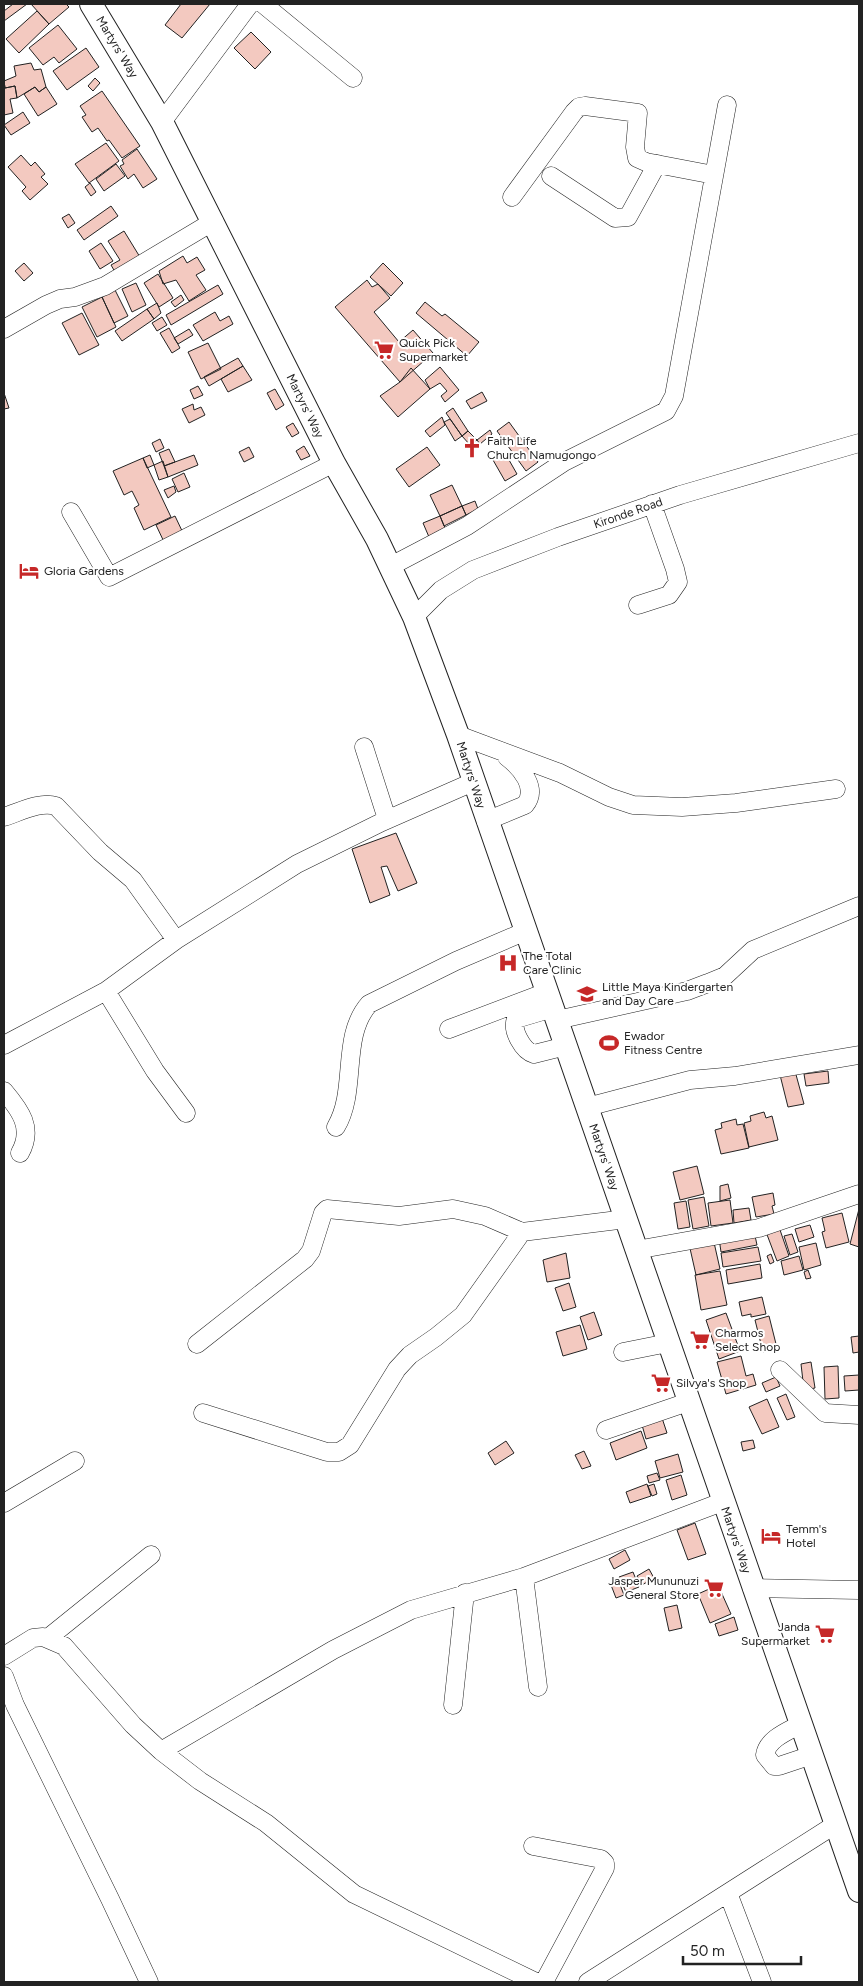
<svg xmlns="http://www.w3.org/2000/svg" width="863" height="1986" font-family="Figtree,sans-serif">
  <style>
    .building { fill: #f3c9c0; stroke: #222 }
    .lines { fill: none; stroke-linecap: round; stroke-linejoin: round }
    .minor-casing { stroke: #222; stroke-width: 19 }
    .major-casing { stroke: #222; stroke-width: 24 }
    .minor { stroke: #fff; stroke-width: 18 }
    .major { stroke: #fff; stroke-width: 22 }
    .labels { text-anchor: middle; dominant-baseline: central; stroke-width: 4; stroke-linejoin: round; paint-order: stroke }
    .street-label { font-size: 12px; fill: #222; stroke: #fff }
    .poi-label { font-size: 12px; fill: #222; stroke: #fff; text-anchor: start }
  </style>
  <rect width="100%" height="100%" fill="#fff"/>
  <path class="building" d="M13,4H27L4,21V11Z
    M31,4H66L69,7L49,24Z
    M181,4H210L182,38L165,25Z
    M37,11L49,24L19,53L6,39Z
    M58,25L77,49L59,63L54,57L43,65L29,48Z
    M251,32L271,52L255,69L234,48Z
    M86,48L99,67L67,90L53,71Z
    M31,63L34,70L41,69L46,87L39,92L35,87L17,98L15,86L5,88L4,81L16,76L14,66Z
    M95,78L100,83L93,91L88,86Z
    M4,81L5,88L15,86L17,98L10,99L13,113L4,115Z
    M35,87L39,92L46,87L57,104L38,116L24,94Z
    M102,91L140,146L122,158L109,140L107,141L98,128L92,132L82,117L86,115L80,106Z
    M23,112L30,123L11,135L4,125Z
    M106,143L119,161L89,183L75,164Z
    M137,149L157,179L143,188L134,174L128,179L120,166L124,164L122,160Z
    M21,155L31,166L35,162L45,174L41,177L48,184L30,200L22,191L26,187L8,167Z
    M116,164L125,176L104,191L96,179Z
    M90,183L96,192L91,196L85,187Z
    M111,206L118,216L84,240L77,230Z
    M69,214L75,223L68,228L62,218Z
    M124,231L143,262L118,277L111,265L120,260L108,241Z
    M101,243L113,261L100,269L89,251Z
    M183,256L187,263L197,257L205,270L196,275L206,290L189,301L176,280L163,284L159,271Z
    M24,263L33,273L24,281L15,271Z
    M383,263L403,283L391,296L370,277Z
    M158,274L173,298L159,307L144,283Z
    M367,280L372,287L378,284L390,298L374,312L399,342L413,330L433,353L400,382L335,307Z
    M136,283L146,305L132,312L122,289Z
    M218,285L223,294L171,325L166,315Z
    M115,290L128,316L114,323L102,297Z
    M181,295L184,300L175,307L171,302Z
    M102,297L116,327L97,337L82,307Z
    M425,302L442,316L445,314L479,342L467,356L416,313Z
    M157,303L161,313L154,319L147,309Z
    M147,309L154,319L122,341L115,331Z
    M215,312L220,321L229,316L233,324L203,341L193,325Z
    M82,313L99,345L79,355L62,323Z
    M162,317L167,325L157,331L152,323Z
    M169,328L180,348L172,353L160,333Z
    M189,329L193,335L178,344L174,338Z
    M208,343L221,369L201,379L188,352Z
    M238,358L243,366L209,386L204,377Z
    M243,366L252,380L228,392L221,379Z
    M440,367L459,390L445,402L441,396L447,391L440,383L430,389L425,380Z
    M411,368L430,389L398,417L380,396L400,382Z
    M198,386L203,395L194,399L190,390Z
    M275,389L284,405L276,410L267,393Z
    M482,392L487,401L471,409L466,401Z
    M4,393L9,408L4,409Z
    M193,404L194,410L201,407L205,415L189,423L182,409Z
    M453,408L468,431L462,436L446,413Z
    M442,417L445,425L430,437L425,431Z
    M450,419L462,436L455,441L444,422Z
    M509,422L538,462L526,471L497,431Z
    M293,423L299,433L292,437L286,427Z
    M490,430L492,434L480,444L477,440Z
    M468,431L477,440L470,445L462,436Z
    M160,439L164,448L156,452L152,443Z
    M304,446L310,456L301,460L296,451Z
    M249,447L254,457L244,462L239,452Z
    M427,447L440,465L409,487L396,469Z
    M169,449L175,462L164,466L159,453Z
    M505,453L517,474L505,481L493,460Z
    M150,455L154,465L147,468L143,458Z
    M194,455L198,465L168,477L164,466Z
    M143,458L171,517L144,530L134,508L139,505L132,491L124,495L113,471Z
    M163,461L168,477L159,480L154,465Z
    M184,473L190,487L178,492L172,479Z
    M452,485L462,506L440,516L430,495Z
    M174,486L176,492L168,498L164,490Z
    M475,501L478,509L466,515L462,506Z
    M462,506L466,515L444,526L440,516Z
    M175,516L184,535L165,544L156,525Z
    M440,516L446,530L429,537L423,523Z
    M396,833L417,883L398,891L387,866L381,867L390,895L370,903L352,849Z
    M795,1071L804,1104L788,1107L780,1075Z
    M828,1071L829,1083L806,1086L804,1074Z
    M764,1112L766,1118L772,1116L778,1140L749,1147L744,1123L751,1121L750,1116Z
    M736,1119L737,1125L743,1124L749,1148L721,1154L715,1130L722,1128L721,1123Z
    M697,1166L704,1194L680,1200L673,1172Z
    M728,1184L731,1198L720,1201V1186Z
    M773,1193L775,1205L772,1206L774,1214L756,1217L752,1197Z
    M704,1197L709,1226L693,1229L688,1200Z
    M730,1200L733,1223L711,1226L708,1203Z
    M686,1201L690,1227L678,1229L674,1203Z
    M749,1208L751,1220L734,1223L733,1210Z
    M859,1209V1247L850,1244Z
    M842,1213L849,1242L826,1248L822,1232L825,1231L822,1218Z
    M810,1225L814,1237L799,1242L795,1229Z
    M779,1227L789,1256L777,1261L766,1232Z
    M754,1231L757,1245L721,1252L719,1238Z
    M792,1234L798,1252L790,1255L784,1236Z
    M713,1238L720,1269L696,1275L689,1244Z
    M816,1243L821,1265L804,1270L799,1247Z
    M758,1247L761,1261L723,1267L721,1253Z
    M566,1253L570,1278L547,1282L543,1260Z
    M771,1254L774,1262L770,1264L767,1256Z
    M799,1256L803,1270L784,1275L781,1261Z
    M760,1264L762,1278L728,1284L726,1270Z
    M808,1270L811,1278L806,1279L804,1272Z
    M720,1271L727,1305L701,1310L695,1275Z
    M569,1283L576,1307L563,1311L555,1288Z
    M762,1297L766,1314L751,1317V1314L742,1316L739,1302Z
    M594,1312L602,1335L588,1340L580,1317Z
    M726,1313L740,1351L719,1359L706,1320Z
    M769,1316L777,1348L763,1352L755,1320Z
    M580,1325L587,1349L563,1356L556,1332Z
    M859,1336V1352L853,1353L851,1337Z
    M741,1356L746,1376L753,1374L756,1385L726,1394L717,1362Z
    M811,1362L815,1388L804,1390L801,1364Z
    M838,1366L839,1398L825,1399L824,1367Z
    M859,1375V1390L845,1391L844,1376Z
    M776,1377L780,1386L766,1392L762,1383Z
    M786,1394L795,1417L787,1420L777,1398Z
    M767,1399L779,1427L762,1434L749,1407Z
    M662,1418L667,1433L646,1439L642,1425Z
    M641,1431L647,1448L616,1460L610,1443Z
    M753,1440L755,1448L743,1451L741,1442Z
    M506,1441L514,1453L495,1465L488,1453Z
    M584,1451L591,1466L582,1469L575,1455Z
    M678,1454L683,1472L660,1478L655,1461Z
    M657,1473L660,1480L649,1483L647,1476Z
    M681,1475L687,1495L672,1500L666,1480Z
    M647,1484L651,1496L630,1503L626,1492Z
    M654,1484L657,1494L652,1496L648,1486Z
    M695,1523L706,1554L688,1560L677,1530Z
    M625,1550L630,1560L614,1569L609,1559Z
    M649,1569L654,1578L642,1585L637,1576Z
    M633,1572L639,1587L626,1592L619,1577Z
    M619,1582L624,1595L616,1598L611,1585Z
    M718,1585L731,1614L710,1623L698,1594Z
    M677,1605L682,1628L669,1631L664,1608Z
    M734,1617L738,1630L719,1636L715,1624Z"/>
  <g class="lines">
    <defs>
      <path id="minor" d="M263,4L353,78
        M162,122L250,4
        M551,176L615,218L628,217L657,164
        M512,197L574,112L579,107L585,106L638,113L635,147L637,158L646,162L714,175
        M4,329L46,305L60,299L75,297L105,286L214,221
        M71,512L109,577L334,463
        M389,567L467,526L564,462L666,411L674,396L727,105
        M638,605L669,595L678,582L675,569L652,504
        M414,617L441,590L473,570L558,537L680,495L859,443
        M458,735L560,773L609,797L633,805L682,807L736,803L836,789
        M364,747L387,819
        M4,817C20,812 40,801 56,806L100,852L133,880L176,940
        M486,821L525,805C539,788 520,767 507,757
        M106,991L155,1071L186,1113
        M553,1008L516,1019C511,1030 523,1051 534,1054L566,1046
        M557,1020L687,991L708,983L725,976L753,950L859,906
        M449,1029L547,992
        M4,1045L106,991L176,940L297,864L382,822L473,782
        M4,1091C20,1110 34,1128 20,1153
        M587,1107L690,1080L735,1076L859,1055
        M336,1127C358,1090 340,1037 369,1004L456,961L526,931
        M636,1250L759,1228L859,1194
        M197,1344L305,1259L311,1251L323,1213L327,1209L399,1216L453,1209L485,1216L522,1232
        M623,1352L668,1343
        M780,1370L825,1413L859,1415
        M203,1413L327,1452H339L350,1445L397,1369L410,1355L436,1337L463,1315L522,1232L626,1219
        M606,1430L688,1402
        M4,1503L75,1461
        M524,1577L538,1687
        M752,1588L859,1590
        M48,1638L151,1555
        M4,1656L33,1638L43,1637L64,1646L133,1725L161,1751L200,1781L266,1823L354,1894L536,1982
        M4,1676L15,1705L110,1899L149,1982
        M453,1705L465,1593
        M801,1724C788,1731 767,1739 765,1755L774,1766H779L812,1755
        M161,1751L333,1650L411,1610L524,1577L722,1502
        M533,1846L601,1859L605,1863V1868L544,1982
        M728,1893L762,1982
        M588,1982L836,1824"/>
      <path id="major" d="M91,4L162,122L334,463L377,539L414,617L458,735L859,1891"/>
    </defs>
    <use href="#minor" class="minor-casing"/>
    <use href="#major" class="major-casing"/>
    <use href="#minor" class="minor"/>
    <use href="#major" class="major"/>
  </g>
  <defs>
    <symbol id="supermarket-bare" viewBox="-9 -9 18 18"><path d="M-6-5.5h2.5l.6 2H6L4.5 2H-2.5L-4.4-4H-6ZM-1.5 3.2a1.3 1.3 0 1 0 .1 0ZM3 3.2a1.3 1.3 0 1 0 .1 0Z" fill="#c62828" stroke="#fff" stroke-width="2.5" paint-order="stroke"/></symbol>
    <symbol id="church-bare" viewBox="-9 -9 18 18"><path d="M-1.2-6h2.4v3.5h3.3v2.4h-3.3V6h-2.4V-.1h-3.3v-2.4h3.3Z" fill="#c62828" stroke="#fff" stroke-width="2.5" paint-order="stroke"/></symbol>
    <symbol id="hotel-bare" viewBox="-9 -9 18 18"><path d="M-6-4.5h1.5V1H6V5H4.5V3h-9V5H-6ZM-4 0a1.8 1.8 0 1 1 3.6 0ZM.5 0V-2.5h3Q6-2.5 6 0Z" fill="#c62828" stroke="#fff" stroke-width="2.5" paint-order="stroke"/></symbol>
    <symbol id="hospital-bare" viewBox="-9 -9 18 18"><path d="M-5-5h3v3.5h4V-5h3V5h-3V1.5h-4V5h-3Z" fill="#c62828" stroke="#fff" stroke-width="2.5" paint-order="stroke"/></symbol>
    <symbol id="school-bare" viewBox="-9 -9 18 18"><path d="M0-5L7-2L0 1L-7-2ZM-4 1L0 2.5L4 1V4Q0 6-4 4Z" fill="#c62828" stroke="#fff" stroke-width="2.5" paint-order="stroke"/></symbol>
    <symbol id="stadium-bare" viewBox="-9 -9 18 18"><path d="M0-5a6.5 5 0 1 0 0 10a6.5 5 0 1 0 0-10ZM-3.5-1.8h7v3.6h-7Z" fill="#c62828" stroke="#fff" stroke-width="2.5" paint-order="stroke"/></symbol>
  </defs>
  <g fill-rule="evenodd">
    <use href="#supermarket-bare" x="370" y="336" width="28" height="28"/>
    <use href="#church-bare" x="458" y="434" width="28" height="28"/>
    <use href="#hotel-bare" x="15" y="557" width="28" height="28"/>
    <use href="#hospital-bare" x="494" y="949" width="28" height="28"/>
    <use href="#school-bare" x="573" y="980" width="28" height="28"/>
    <use href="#stadium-bare" x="595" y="1029" width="28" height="28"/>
    <use href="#supermarket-bare" x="686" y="1326" width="28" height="28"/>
    <use href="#supermarket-bare" x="647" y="1369" width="28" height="28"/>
    <use href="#hotel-bare" x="757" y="1522" width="28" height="28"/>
    <use href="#supermarket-bare" x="700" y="1574" width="28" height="28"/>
    <use href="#supermarket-bare" x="811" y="1620" width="28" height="28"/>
  </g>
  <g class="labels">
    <g class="street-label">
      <text transform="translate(117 47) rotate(59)">Martyrs' Way</text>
      <text transform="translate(305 406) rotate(64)">Martyrs' Way</text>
      <text transform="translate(628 513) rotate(-19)">Kironde Road</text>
      <text transform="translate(471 775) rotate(72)">Martyrs' Way</text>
      <text transform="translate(604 1157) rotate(71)">Martyrs' Way</text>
      <text transform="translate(736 1540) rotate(71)">Martyrs' Way</text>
    </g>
    <g class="poi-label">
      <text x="399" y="343">Quick Pick<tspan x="399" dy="14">Supermarket</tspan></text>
      <text x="487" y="441">Faith Life<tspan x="487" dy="14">Church Namugongo</tspan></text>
      <text x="44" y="571">Gloria Gardens</text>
      <text x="523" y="956">The Total<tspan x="523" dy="14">Care Clinic</tspan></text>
      <text x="602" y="987">Little Maya Kindergarten<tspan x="602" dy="14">and Day Care</tspan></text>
      <text x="624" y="1036">Ewador<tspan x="624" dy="14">Fitness Centre</tspan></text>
      <text x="715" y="1333">Charmos<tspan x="715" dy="14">Select Shop</tspan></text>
      <text x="676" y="1383">Silvya's Shop</text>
      <text x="786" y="1529">Temm's<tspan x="786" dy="14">Hotel</tspan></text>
      <text x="699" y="1581" text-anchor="end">Jasper Mununuzi<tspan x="699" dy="14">General Store</tspan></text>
      <text x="810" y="1627" text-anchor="end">Janda<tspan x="810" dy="14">Supermarket</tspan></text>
    </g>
  </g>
  <rect width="863" height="1986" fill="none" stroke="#222222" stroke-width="10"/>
  <path d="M683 1956v8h118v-8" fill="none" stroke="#222222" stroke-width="2.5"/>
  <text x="690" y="1956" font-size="15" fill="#222222" stroke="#ffffff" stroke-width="4" paint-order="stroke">50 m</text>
</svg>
